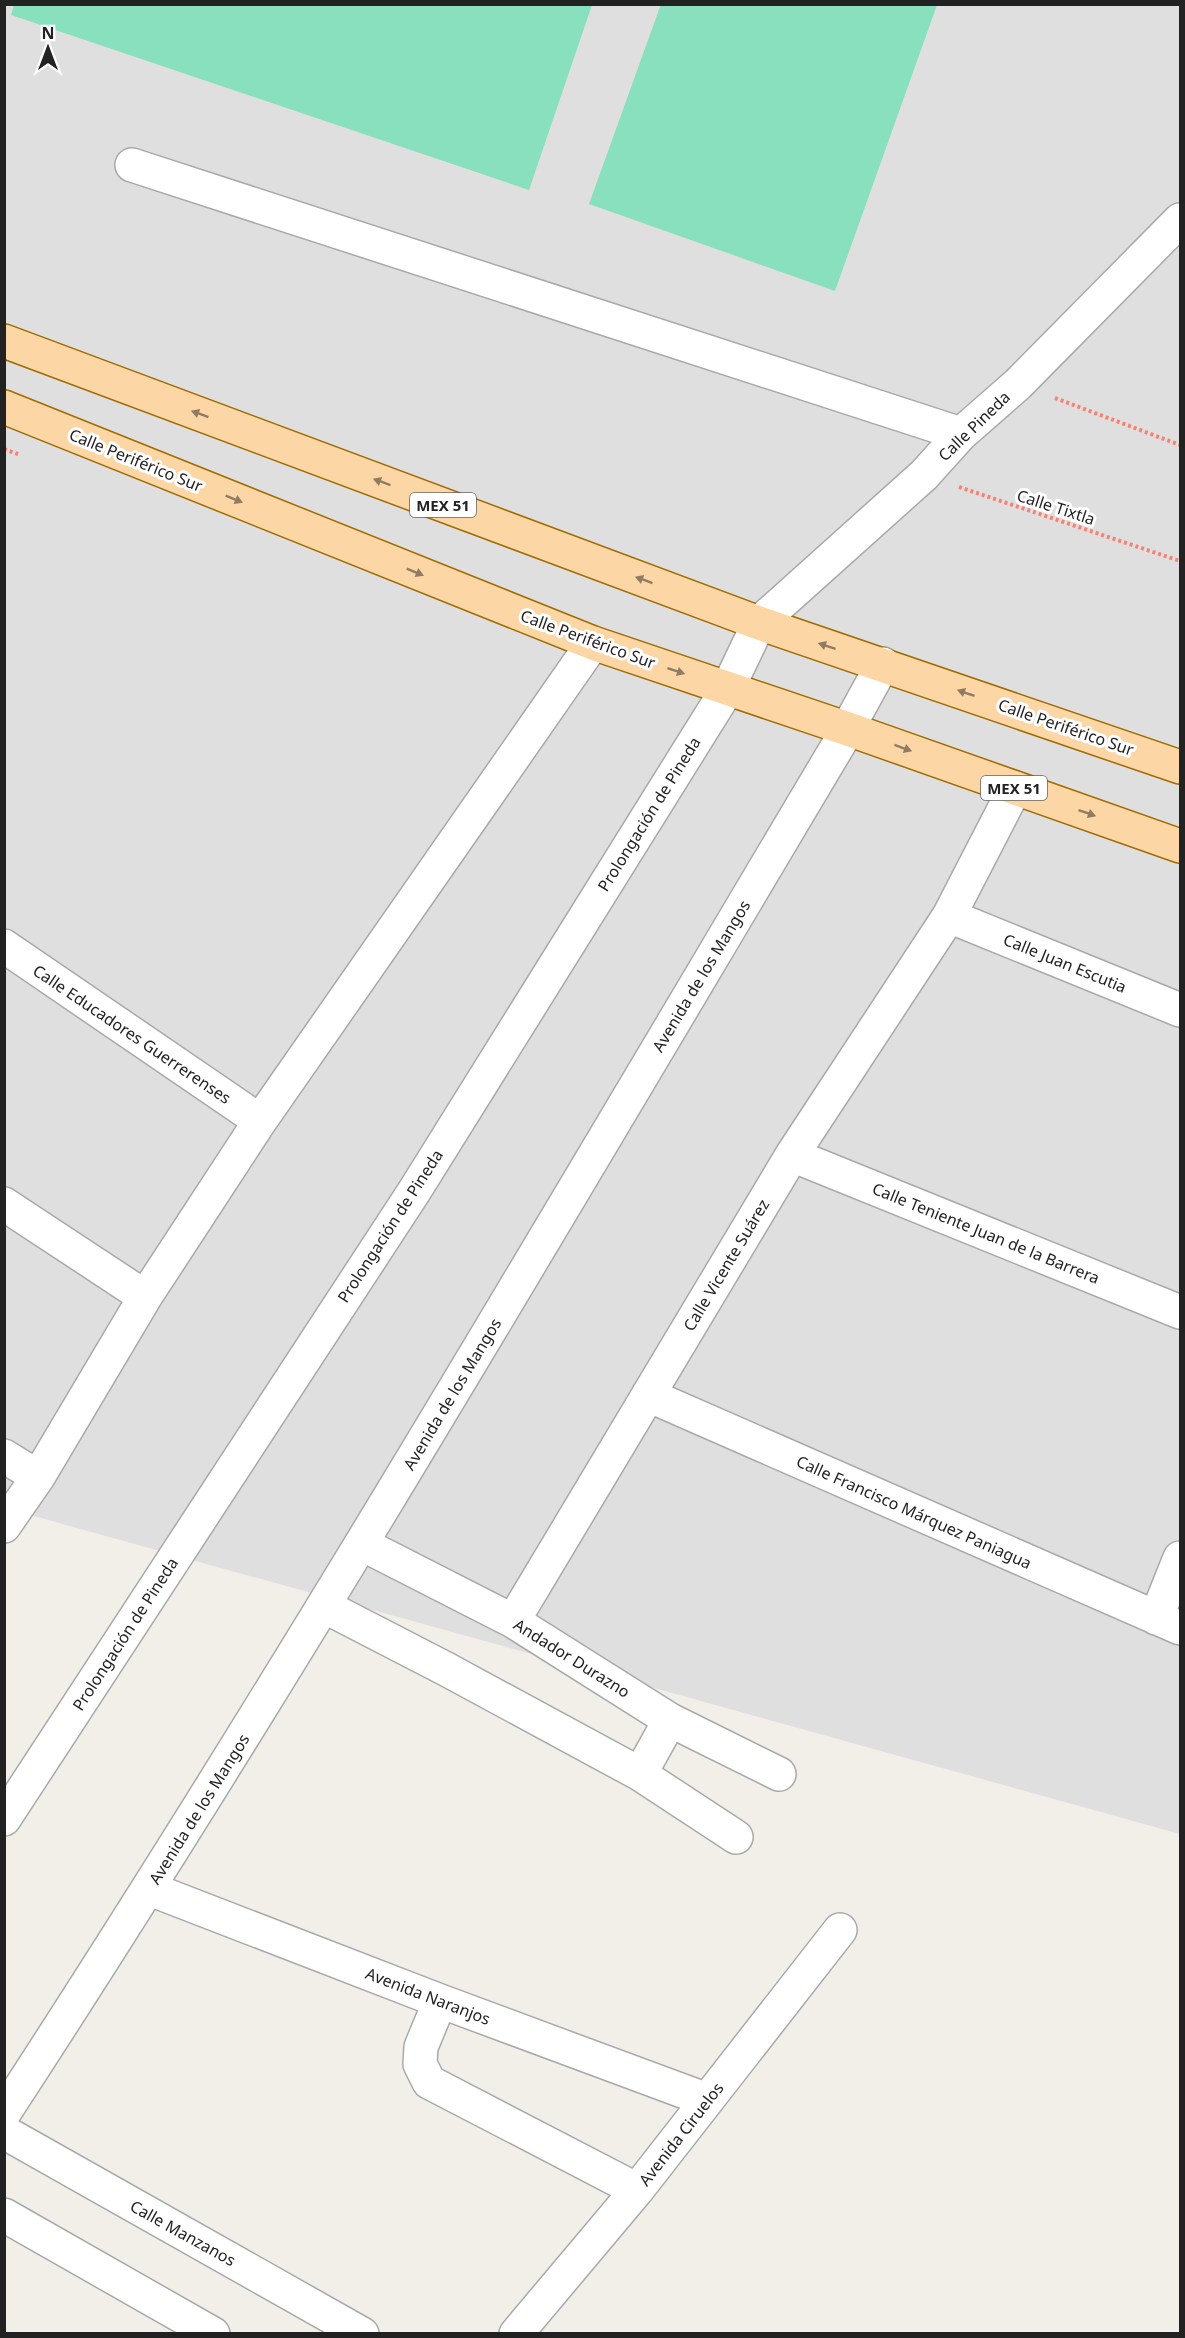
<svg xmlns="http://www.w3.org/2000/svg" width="1185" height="2338" font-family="'Noto Sans',sans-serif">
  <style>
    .residential { fill: #e0dfdf }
    .pitch { fill: #88e0be }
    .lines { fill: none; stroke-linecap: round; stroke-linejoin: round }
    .minor-casing { stroke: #a9a9a9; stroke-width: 36 }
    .major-casing { stroke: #a06b00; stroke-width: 36 }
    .path { stroke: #fa8072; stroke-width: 4; stroke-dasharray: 3 3; stroke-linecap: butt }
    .minor { stroke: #fff; stroke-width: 33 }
    .major { stroke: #fcd6a4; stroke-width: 33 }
    .oneway { fill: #8f7c63 }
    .labels { text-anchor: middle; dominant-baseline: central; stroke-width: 6; stroke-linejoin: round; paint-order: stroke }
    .shield { fill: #fff; stroke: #646464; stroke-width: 1.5 }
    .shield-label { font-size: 15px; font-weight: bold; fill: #222 }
    .street-label { font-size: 16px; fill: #222; stroke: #fff }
  </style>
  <rect width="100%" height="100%" fill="#f2efe9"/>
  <path class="residential" d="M4,5H1180V1834L5,1508Z"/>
  <path class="pitch" d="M661,4L937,5L835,291L589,204Z
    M14,5L592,4V5L529,190L11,15Z"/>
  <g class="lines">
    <defs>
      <path id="minor" d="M132,165L961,434
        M949,916L1180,1010
        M4,946L260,1121
        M792,1155L1180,1312
        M4,1204L145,1297
        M648,1395L1180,1628
        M4,1456L38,1477
        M4,1526L38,1477L145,1297L260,1121L593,643
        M362,1544L513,1621L670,1720L779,1774
        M324,1606L446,1669L640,1774L736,1837
        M1156,1618L1180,1558
        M513,1621L792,1155L949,916L1015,788
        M640,1774L670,1720
        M4,1819L415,1190L728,688L759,623L924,475L961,434L1018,384L1180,220
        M150,1889L440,2001L707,2100
        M440,2001L421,2047L420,2064L429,2082L637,2190
        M4,2113C296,1665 565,1204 839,744L883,664
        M4,2132L362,2334
        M4,2215L213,2334
        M516,2334L637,2190L840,1930"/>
      <path id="major" d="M4,341L759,623L1180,767
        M4,407L593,643L848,729L1180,846"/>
    </defs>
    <use href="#minor" class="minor-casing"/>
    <use href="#major" class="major-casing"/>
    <path class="path" d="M1055,398L1180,445
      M4,449L18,454
      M959,487L1180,561"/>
    <use href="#minor" class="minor"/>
    <use href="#major" class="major"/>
  </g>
  <defs><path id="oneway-solid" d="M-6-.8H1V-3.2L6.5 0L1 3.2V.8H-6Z" transform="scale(1.5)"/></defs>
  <g class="oneway">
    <use href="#oneway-solid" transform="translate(200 414) rotate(-160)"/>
    <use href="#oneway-solid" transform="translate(382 482) rotate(-160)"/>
    <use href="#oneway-solid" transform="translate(234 499) rotate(22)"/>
    <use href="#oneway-solid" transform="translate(415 572) rotate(22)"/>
    <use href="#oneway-solid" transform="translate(644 580) rotate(-160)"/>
    <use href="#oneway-solid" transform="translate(827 646) rotate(-162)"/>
    <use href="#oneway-solid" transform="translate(676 671) rotate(18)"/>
    <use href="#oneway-solid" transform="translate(966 693) rotate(-161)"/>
    <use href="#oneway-solid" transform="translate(903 748) rotate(20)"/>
    <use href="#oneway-solid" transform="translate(1087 813) rotate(19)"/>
  </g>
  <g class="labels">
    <g class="shield">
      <rect x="410" y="493" width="66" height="24" rx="4.5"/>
      <rect x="981" y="776" width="66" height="24" rx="4.5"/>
    </g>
    <g class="shield-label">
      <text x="443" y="505">MEX 51</text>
      <text x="1014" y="788">MEX 51</text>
    </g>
    <g class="street-label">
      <text transform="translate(974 426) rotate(-44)">Calle Pineda</text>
      <text transform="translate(136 460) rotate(22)">Calle Periférico Sur</text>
      <text transform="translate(1056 507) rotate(18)">Calle Tixtla</text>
      <text transform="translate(588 639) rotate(20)">Calle Periférico Sur</text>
      <text transform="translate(1066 727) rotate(19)">Calle Periférico Sur</text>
      <text transform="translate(649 814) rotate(-58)">Prolongación de Pineda</text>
      <text transform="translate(1065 963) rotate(22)">Calle Juan Escutia</text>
      <text transform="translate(701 976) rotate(-59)">Avenida de los Mangos</text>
      <text transform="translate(132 1034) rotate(34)">Calle Educadores Guerrerenses</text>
      <text transform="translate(390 1226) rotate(-57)">Prolongación de Pineda</text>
      <text transform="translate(986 1233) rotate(22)">Calle Teniente Juan de la Barrera</text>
      <text transform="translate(726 1265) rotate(-59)">Calle Vicente Suárez</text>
      <text transform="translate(452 1394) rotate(-59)">Avenida de los Mangos</text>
      <text transform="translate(914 1512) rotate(24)">Calle Francisco Márquez Paniagua</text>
      <text transform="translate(125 1634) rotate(-57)">Prolongación de Pineda</text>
      <text transform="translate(572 1658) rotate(32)">Andador Durazno</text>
      <text transform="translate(199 1809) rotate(-58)">Avenida de los Mangos</text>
      <text transform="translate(428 1996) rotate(21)">Avenida Naranjos</text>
      <text transform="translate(681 2134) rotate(-52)">Avenida Ciruelos</text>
      <text transform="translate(183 2233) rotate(29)">Calle Manzanos</text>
    </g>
  </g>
  <rect width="1185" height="2338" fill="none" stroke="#222222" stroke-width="12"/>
  <g transform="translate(48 48)" stroke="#ffffff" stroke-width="4.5" paint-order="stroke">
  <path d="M0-4.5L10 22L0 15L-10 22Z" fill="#222222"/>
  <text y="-9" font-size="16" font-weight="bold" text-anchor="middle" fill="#222222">N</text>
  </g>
</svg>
